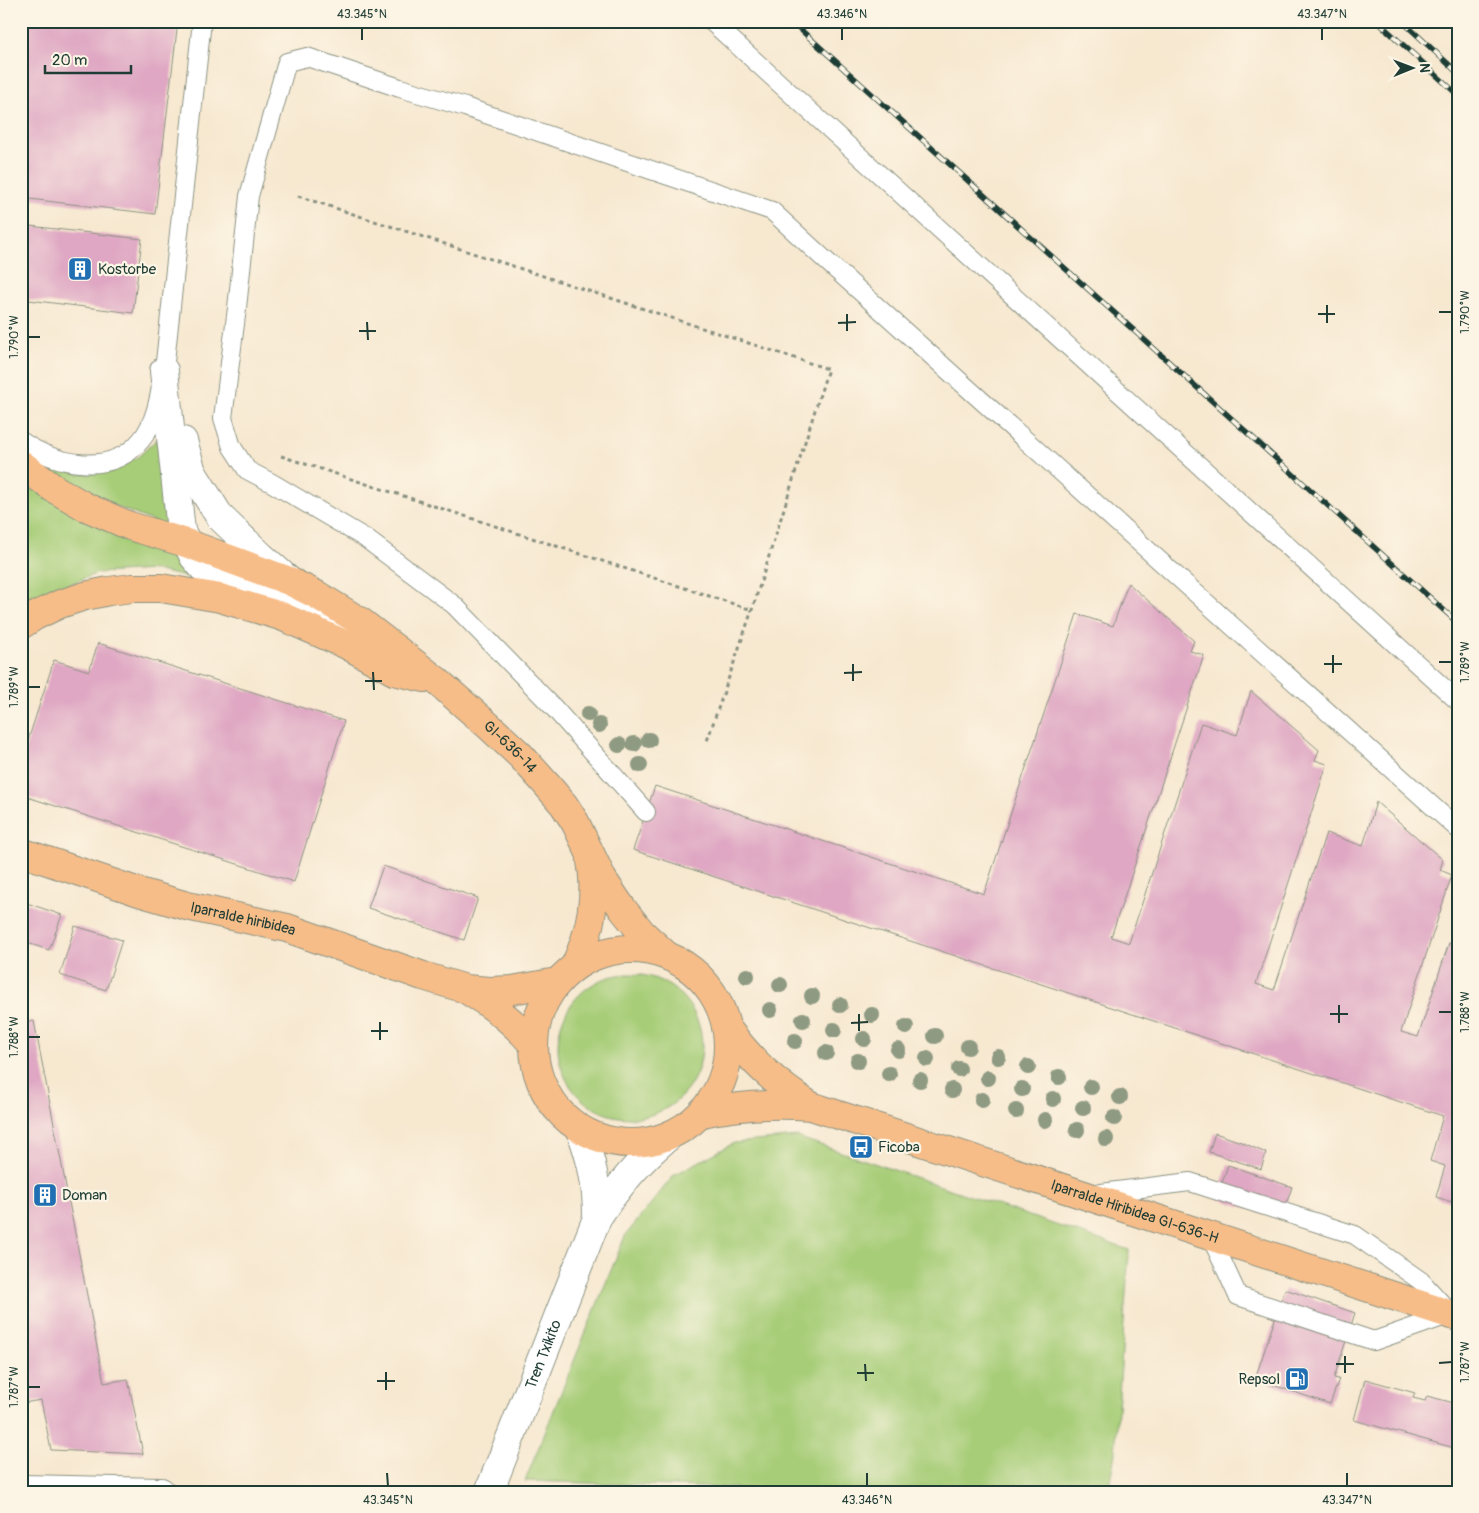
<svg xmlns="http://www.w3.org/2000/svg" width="1479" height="1513" font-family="Pangolin,sans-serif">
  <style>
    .green { fill: #a7cd78; stroke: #638556 }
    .building { fill: #dfa7c3 }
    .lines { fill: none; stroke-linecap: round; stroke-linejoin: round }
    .service-casing { stroke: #8b9282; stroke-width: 20 }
    .minor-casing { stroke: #8b9282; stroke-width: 30 }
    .primary-casing { stroke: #8b9282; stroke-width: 30 }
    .path { stroke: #8b9282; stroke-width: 3; stroke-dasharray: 4 4; stroke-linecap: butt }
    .service { stroke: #fff; stroke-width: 18 }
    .minor { stroke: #fff; stroke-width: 28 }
    .primary { stroke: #f7bd88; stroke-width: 28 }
    .rail-casing { stroke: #1f3d34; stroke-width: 5.5 }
    .rail { stroke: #fcf5e5; stroke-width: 4; stroke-dasharray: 11; stroke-linecap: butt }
    .tree { fill: #8f9a82 }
    .ticks { fill: none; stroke: #1f3d34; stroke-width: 2 }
    .labels { text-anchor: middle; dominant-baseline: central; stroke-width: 4.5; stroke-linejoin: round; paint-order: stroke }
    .poi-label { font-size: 15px; fill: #1f3d34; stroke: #fcf5e5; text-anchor: start }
    .street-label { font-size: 15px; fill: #1f3d34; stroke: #fcf5e5 }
    .neatline { fill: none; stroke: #1f3d34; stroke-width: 2 }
    .ticks-label { font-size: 12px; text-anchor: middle; fill: #1f3d34 }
  </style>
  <rect width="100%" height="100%" fill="#fcf5e5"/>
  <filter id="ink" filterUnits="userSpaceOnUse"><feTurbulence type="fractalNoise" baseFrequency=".02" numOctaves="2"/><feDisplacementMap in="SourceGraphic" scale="10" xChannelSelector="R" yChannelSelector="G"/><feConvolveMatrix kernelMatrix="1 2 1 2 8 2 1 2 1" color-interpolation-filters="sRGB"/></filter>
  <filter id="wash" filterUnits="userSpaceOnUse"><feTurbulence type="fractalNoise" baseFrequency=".0096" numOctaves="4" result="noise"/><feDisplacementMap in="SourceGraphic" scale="20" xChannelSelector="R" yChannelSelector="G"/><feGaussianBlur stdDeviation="1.12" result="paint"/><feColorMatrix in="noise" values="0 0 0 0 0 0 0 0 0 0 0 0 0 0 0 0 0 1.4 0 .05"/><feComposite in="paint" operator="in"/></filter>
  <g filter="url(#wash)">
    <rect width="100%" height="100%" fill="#f7e8d0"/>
    <path class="green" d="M157,439L172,529L90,496L37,462L79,474L111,472L138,457Z
      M21,477L181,552L208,582L154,570L98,573L40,596L21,608Z
      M558 1046a72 72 0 1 1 144 0a72 72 0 1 1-144 0Z
      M797,1137L1129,1250L1115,1453L1108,1492H849L525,1481L625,1236L674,1175L734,1143Z"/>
    <g id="blocks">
      <path class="building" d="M21,21H178L155,214L21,198Z
        M21,225L142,239L133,313L21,299Z
        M1128,583L1194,641L1190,651L1204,655L1111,937L1129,943L1201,723L1237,735L1251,691L1319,750L1315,760L1327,764L1256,984L1274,990L1326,833L1363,846L1376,802L1443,860L1440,870L1452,875L1401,1032L1418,1037L1449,943L1454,945L1458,935V1204L1436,1197L1445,1166L1430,1161L1443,1116L633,850L655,786L984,894L1077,614L1113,626Z
        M98,643L344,721L294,882L21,795V762L54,660L89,671Z
        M383,866L478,898L464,940L368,908Z
        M21,901L62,915L49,950L21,941Z
        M75,926L122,940L106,990L60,975Z
        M34,1021L104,1383L128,1379L143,1454L51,1450L41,1400L23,1403L21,1394V1023Z
        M1215,1133L1241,1142L1266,1153L1261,1169L1209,1152Z
        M1228,1165L1292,1187L1281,1219L1217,1198Z
        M1285,1289L1355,1313L1334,1378L1339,1379L1330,1404L1255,1379Z
        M1365,1379L1415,1393L1413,1398L1425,1401L1427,1396L1458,1404V1449L1354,1420Z"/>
    </g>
  </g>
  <g filter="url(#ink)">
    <use href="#blocks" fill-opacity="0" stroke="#8b9282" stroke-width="1"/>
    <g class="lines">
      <defs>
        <path id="service" d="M711,21L1458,701
          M21,441C56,465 111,477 141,440C156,423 160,393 164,371L202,21
          M646,812L554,708L454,605L365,538L272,483L247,470L232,447L223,418L237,308L249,196L287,62L307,57L400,88L465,107L772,211L823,258L1458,829
          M1093,1194L1190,1182L1355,1235L1421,1281L1451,1314L1374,1341L1238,1296L1210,1235"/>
        <g id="minor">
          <path d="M164,371L181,531L194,557L205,570L217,578L234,585L276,598L315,615L354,634L374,647"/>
          <path d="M183,441L192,472L220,517L261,556L288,580"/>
          <path d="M580,1129C592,1160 597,1185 597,1218"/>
          <path d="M23,1489L161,1492"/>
          <path id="s1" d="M489,1492L597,1218C617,1187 640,1160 669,1136"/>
        </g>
        <g id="primary">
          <path id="s2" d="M21,464L53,488L86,507L130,526L186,543L289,581L317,595L361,622L436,680L491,728L521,756L547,785L564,805L575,822L603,880L622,908L642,933L666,955"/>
          <path d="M21,625L35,616L60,604L85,596L109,591L132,588H161L220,598L281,616L347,645L394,671L425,678"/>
          <path id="s3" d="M21,852L139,892L187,906L287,928L423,976L466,989L489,991L512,990L557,982"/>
          <circle cx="631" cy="1046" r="97"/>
          <path d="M575,966C590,933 598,898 591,861"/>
          <path d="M467,990C493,1005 514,1022 533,1044"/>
          <path d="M726,1027C752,1062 775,1083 811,1106"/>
          <path id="s4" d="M702,1113C739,1105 773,1103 811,1106L1458,1317"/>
        </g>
      </defs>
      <use href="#service" class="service-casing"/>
      <use href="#minor" class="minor-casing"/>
      <use href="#primary" class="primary-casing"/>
      <path class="path" d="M298,196L828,369L752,610L707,741
        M281,456L752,610"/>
      <use href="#service" class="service"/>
      <use href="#minor" class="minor"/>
      <use href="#primary" class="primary"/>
      <defs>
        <path id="rail" d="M791,21L1458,623
          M1377,21L1458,95
          M1402,21L1458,73"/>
      </defs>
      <use href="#rail" class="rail-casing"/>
      <use href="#rail" class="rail"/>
    </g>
    <g class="tree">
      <circle cx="588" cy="714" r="8"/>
      <circle cx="599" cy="725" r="8"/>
      <circle cx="649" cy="740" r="8"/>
      <circle cx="634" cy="744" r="8"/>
      <circle cx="619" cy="745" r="8"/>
      <circle cx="640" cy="765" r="8"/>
      <circle cx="747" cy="976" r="8"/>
      <circle cx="780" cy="985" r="8"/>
      <circle cx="812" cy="996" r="8"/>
      <circle cx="840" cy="1005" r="8"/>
      <circle cx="770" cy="1010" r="8"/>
      <circle cx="872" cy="1015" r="8"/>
      <circle cx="803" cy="1020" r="8"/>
      <circle cx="906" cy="1027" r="8"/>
      <circle cx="834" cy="1030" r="8"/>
      <circle cx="935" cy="1036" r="8"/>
      <circle cx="864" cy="1039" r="8"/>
      <circle cx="795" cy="1041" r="8"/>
      <circle cx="968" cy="1047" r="8"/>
      <circle cx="898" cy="1050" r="8"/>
      <circle cx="826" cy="1053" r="8"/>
      <circle cx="998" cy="1057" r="8"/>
      <circle cx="927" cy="1059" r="8"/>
      <circle cx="858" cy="1061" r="8"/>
      <circle cx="1028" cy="1067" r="8"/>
      <circle cx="959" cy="1069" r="8"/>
      <circle cx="889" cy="1074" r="8"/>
      <circle cx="1059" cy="1077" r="8"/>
      <circle cx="988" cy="1078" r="8"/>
      <circle cx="920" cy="1080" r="8"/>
      <circle cx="1091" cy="1087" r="8"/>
      <circle cx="1022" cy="1089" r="8"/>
      <circle cx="952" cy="1090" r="8"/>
      <circle cx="1120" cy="1097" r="8"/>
      <circle cx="1053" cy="1099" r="8"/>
      <circle cx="982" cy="1100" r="8"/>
      <circle cx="1083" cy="1108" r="8"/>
      <circle cx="1016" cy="1111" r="8"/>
      <circle cx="1114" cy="1118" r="8"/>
      <circle cx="1045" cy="1120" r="8"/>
      <circle cx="1077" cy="1130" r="8"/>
      <circle cx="1106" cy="1139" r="8"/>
    </g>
  </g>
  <path class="ticks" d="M362,28V40M842,28V40M1322,28V40M1327,305V323M1439,312H1452M847,314V331M1318,314H1335M367,322L368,340M838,323L856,322M359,331H376M28,337H40M1333,655V673M1439,662H1452M853,664V681M1324,664H1342M373,672L374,690M844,673L862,672M365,681H382M28,687H40M1339,1005V1023M1439,1012H1452M859,1014V1031M1330,1014H1348M380,1022V1040M851,1023L868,1022M371,1031H388M28,1037H40M1345,1356V1373M1439,1363L1452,1362M865,1364L866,1381M1336,1364H1354M386,1372V1390M857,1373H874M377,1381H395M28,1387H40M387,1473L388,1486M867,1473V1486M1347,1473V1486"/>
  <defs>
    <symbol id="building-square" viewBox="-11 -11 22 22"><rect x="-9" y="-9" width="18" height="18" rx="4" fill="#1f6fb2" stroke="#fcf5e5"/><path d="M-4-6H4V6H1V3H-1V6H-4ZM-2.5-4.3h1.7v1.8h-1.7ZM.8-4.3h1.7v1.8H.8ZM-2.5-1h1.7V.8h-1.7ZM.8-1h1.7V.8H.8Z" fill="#fff"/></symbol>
    <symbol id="bus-square" viewBox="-11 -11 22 22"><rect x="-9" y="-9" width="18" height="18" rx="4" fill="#1f6fb2" stroke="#fcf5e5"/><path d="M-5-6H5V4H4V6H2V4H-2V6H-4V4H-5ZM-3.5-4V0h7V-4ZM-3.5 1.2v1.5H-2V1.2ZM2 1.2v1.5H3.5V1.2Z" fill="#fff"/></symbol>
    <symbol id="fuel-square" viewBox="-11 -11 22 22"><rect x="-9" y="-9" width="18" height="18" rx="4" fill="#1f6fb2" stroke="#fcf5e5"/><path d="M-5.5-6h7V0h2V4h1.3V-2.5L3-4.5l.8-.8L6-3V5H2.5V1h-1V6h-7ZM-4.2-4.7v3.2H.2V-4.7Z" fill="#fff"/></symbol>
  </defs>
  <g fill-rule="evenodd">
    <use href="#building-square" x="66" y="255" width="28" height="28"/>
    <use href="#bus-square" x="847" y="1133" width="28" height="28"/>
    <use href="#building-square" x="31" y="1181" width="28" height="28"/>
    <use href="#fuel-square" x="1283" y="1365" width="28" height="28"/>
  </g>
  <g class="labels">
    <g class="poi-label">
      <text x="98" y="269">Kostorbe</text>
      <text x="878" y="1147">Ficoba</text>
      <text x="62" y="1195">Doman</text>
      <text x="1280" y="1379" text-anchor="end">Repsol</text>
    </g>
    <g class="street-label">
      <text stroke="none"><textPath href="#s2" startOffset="572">GI-636-14</textPath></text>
      <text stroke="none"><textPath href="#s3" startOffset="232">Iparralde hiribidea</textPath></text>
      <text stroke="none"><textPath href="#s4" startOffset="450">Iparralde Hiribidea GI-636-H</textPath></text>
      <text stroke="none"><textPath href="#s1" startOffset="148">Tren Txikito</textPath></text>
    </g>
  </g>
  <rect width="1479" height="1513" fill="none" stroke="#fcf5e5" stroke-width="55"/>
  <g transform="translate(1412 68) rotate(89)" stroke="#fcf5e5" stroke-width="4" paint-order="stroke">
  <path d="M0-4L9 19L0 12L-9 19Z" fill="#1f3d34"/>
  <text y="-8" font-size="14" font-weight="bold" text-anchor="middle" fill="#1f3d34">N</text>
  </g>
  <path d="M45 65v8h86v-8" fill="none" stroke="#1f3d34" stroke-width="2.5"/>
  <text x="52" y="65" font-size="15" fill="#1f3d34" stroke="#fcf5e5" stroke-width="4" paint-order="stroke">20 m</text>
  <rect x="28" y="28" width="1424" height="1458" class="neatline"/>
  <g class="ticks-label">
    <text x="362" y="18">43.345°N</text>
    <text x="842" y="18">43.346°N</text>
    <text x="1322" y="18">43.347°N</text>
    <text transform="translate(1465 312) rotate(-90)" y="4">1.790°W</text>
    <text transform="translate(14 337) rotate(-90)" y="4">1.790°W</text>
    <text transform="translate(1465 662) rotate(-90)" y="4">1.789°W</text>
    <text transform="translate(14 687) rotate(-90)" y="4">1.789°W</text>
    <text transform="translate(1465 1012) rotate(-90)" y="4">1.788°W</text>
    <text transform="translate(14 1037) rotate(-90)" y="4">1.788°W</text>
    <text transform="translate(1465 1362) rotate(-90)" y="4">1.787°W</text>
    <text transform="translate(14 1387) rotate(-90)" y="4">1.787°W</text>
    <text x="388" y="1504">43.345°N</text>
    <text x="867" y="1504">43.346°N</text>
    <text x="1347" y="1504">43.347°N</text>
  </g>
</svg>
